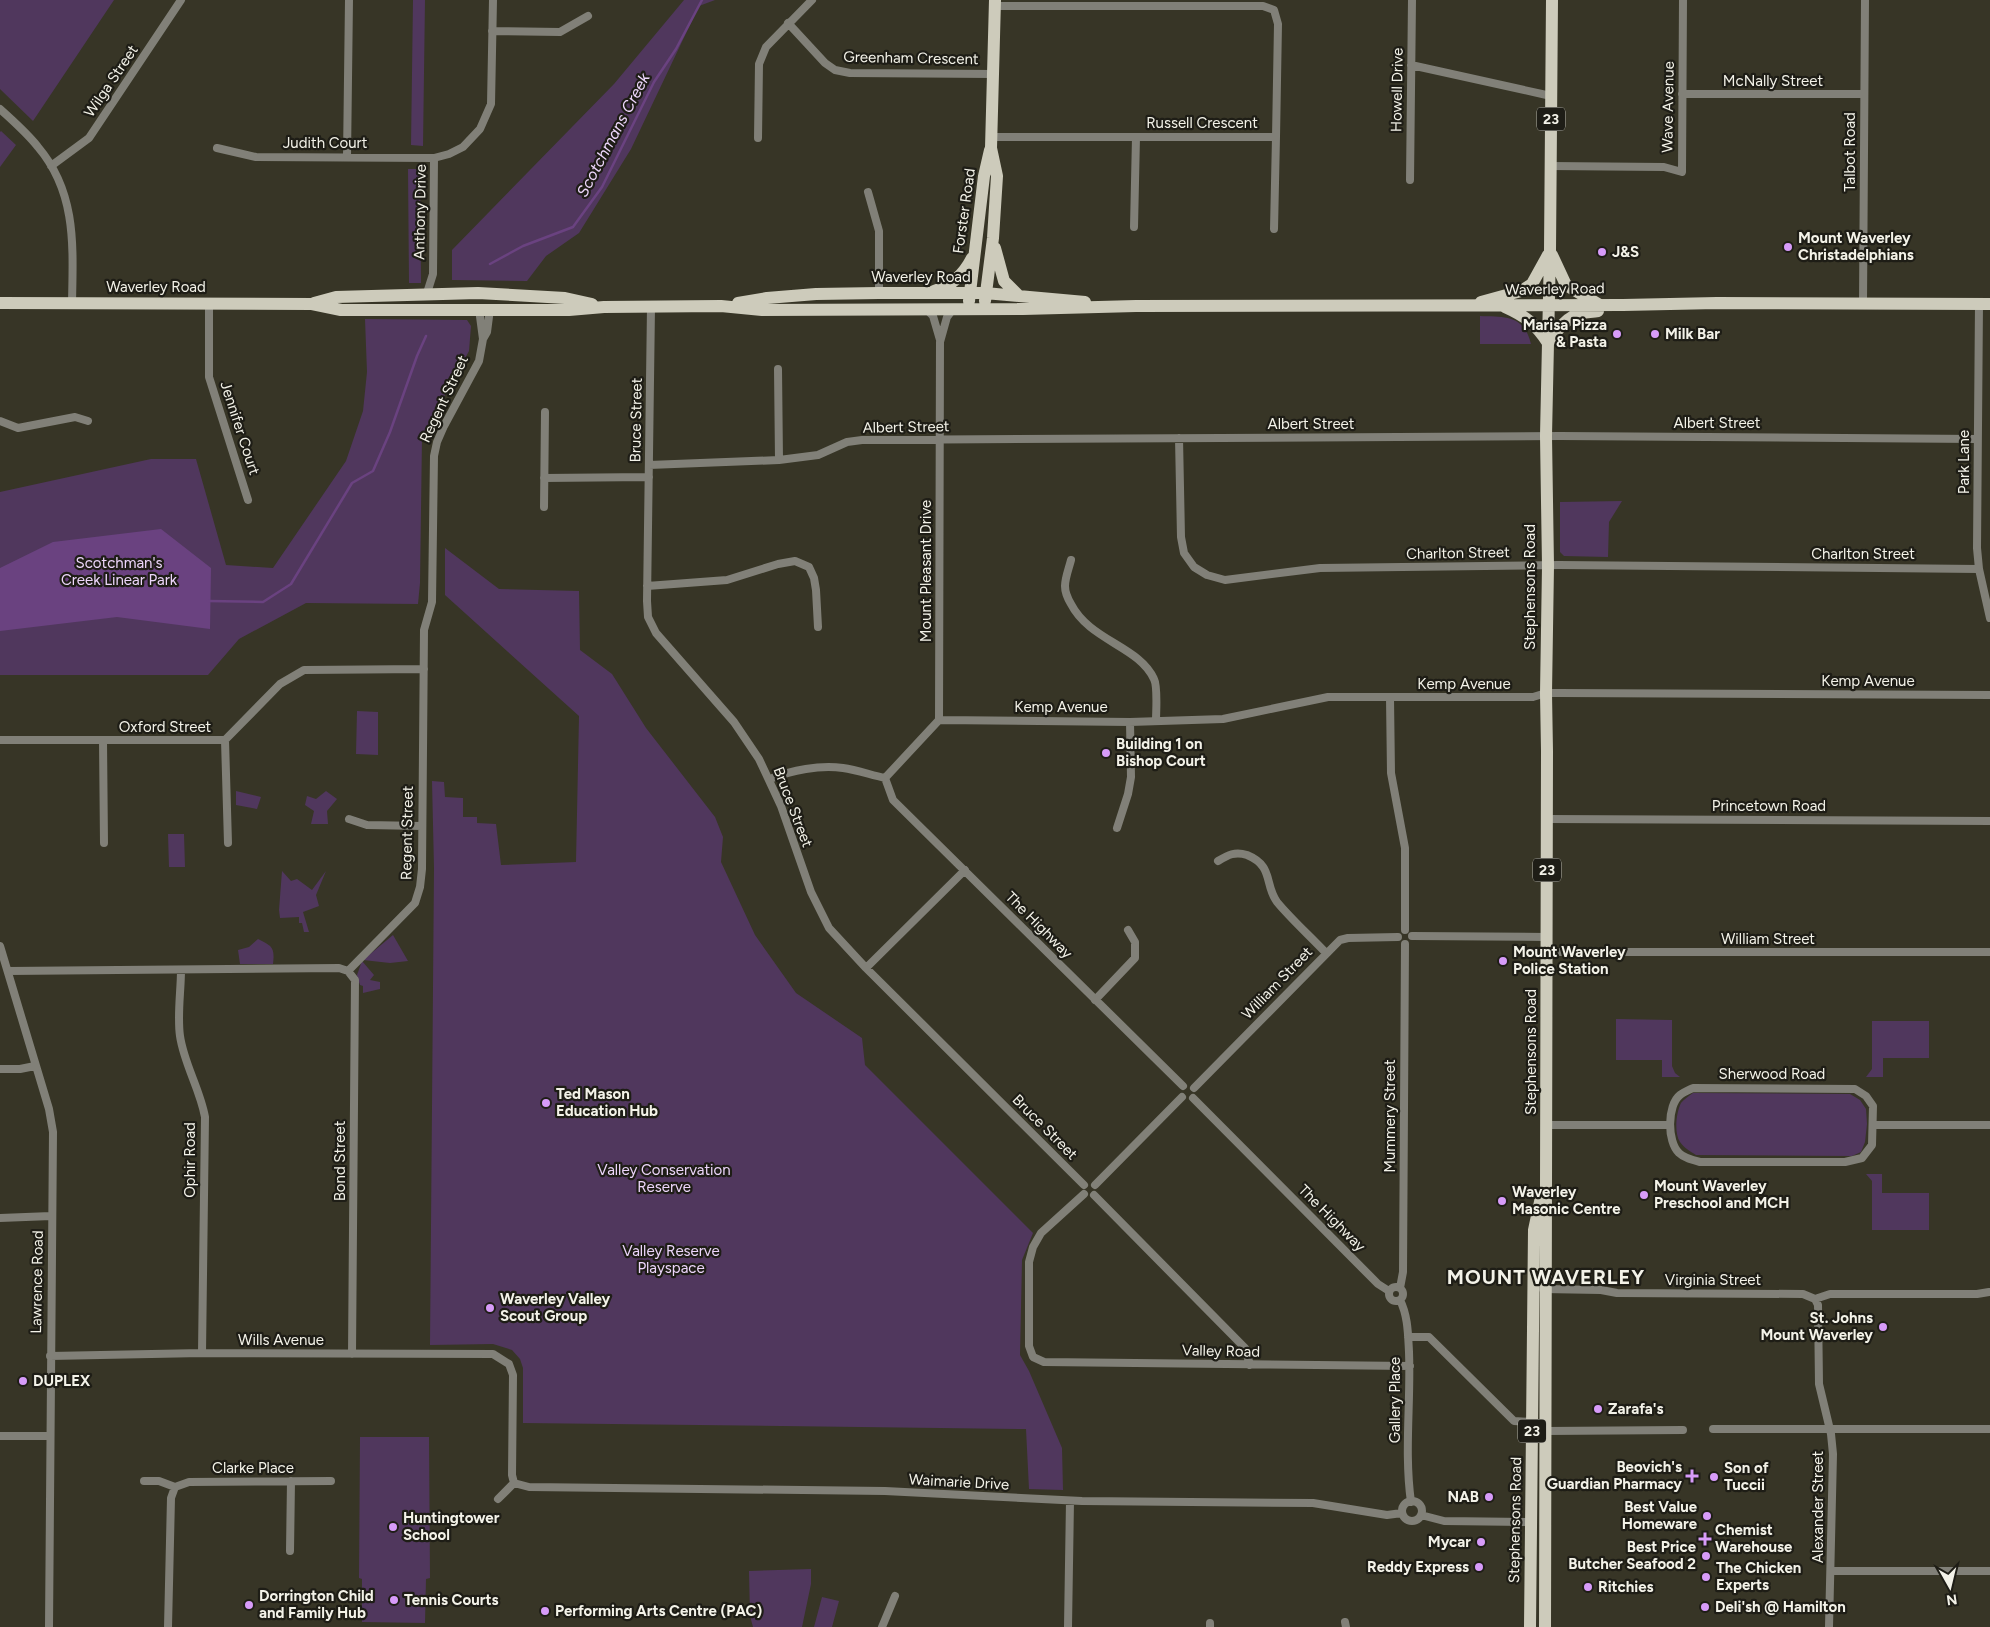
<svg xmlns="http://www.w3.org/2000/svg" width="1990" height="1627" font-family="Figtree,sans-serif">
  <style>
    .green { fill: #50375d }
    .water { fill: #6a4280 }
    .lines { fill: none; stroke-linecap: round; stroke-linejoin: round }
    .stream { stroke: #6a4280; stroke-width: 2.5 }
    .street { stroke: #818078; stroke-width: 8 }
    .primary { stroke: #cdcbbb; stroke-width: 12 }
    .poi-dot { fill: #d79bf9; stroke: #1e1d16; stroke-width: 2 }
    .labels { text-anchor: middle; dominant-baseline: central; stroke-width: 4.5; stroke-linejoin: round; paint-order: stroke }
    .shield { fill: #1e1d16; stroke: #b3b2a9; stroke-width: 1 }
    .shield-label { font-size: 14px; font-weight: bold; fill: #f3f2e8 }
    .street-label { font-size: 15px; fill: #f3f2e8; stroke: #1e1d16 }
    .poi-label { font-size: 15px; font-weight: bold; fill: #f3f2e8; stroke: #1e1d16; text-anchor: start }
    .park-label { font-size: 15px; fill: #edd6fb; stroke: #1e1d16 }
    .water-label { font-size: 16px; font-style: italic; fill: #eed7fc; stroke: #1e1d16 }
    .district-label { font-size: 20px; font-weight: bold; letter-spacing: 1px; fill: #f3f2e8; stroke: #1e1d16 }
  </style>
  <rect width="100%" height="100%" fill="#373526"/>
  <path class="green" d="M0,0H114L33,121L0,89Z
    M413,0H425L423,146L411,145Z
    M684,0H715L699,6L631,149L579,233L546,256L527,281L452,280V250L614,84Z
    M1,131L16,145L0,167V132Z
    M408,169H420L421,283H409Z
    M1480,316C1506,317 1524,315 1531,344H1480Z
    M365,319L467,320L471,326L469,351L422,437L420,583L418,604L306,603L239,639L208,675H0V492L151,459H196L226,565L273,568L346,461L363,411L367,372Z
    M1622,501L1609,522L1608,557L1564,556L1560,552V502Z
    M445,548L499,589L579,591L580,650L612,674L646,728L715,817L723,837L721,862L755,935L796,993L862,1038L865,1065L1033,1233L1022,1260L1020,1355L1029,1371L1062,1448L1063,1490L1029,1489L1026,1429L523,1423V1368L520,1359L512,1350L493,1344L430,1345L434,868L432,781L444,782L445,797L463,798V817H477V823L496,824L501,865L576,862L579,716L445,595Z
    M357,711L378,712V755L356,754Z
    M236,791L261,797L257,809L236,805Z
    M326,791L337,799L327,811L328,824H311L314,811L305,805L307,796L316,799Z
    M168,834H184L185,867H169Z
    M282,871L291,881L297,879L312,890L326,871L316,895L319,906L303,912L309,932H304L302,923H299V917L280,918L279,910Z
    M393,935L408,961L390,963L363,960Z
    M258,939C272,946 275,947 273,964H240L238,950L249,947Z
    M362,961L374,975L370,980L380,982V989L363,993V986L360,985L357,975Z
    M1616,1019L1672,1020V1066L1675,1073L1680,1077H1662V1060H1616Z
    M1872,1021H1929V1058H1883V1077H1866L1872,1069Z
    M1693,1093L1850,1094L1860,1100L1866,1109L1867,1124L1865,1142L1861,1152L1852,1156L1696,1155C1690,1151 1684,1148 1680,1142C1674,1133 1676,1113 1681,1103C1684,1099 1689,1096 1693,1093Z
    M1866,1174H1882V1193H1929V1230H1872V1181Z
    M360,1437H429L430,1578L426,1579L425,1623L362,1622V1579L359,1578Z
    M811,1569V1584L802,1627H753L750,1616L749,1571Z
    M822,1597L839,1601L832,1627H814Z"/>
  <path class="water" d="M161,529L211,568L210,629L117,617L0,631V568L53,542Z"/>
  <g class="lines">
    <path class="stream" d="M490,264L523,246L573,227L602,187L654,82L676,49L702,0
      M208,601L263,602L291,584L352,483L373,471L390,432L417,356L426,336"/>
    <path class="street" d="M788,23L825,63L835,70L850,73L993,74
      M492,31L560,32L588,16
      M1411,65L1551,96
      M1682,94H1864
      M0,109C13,121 27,133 38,147C77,193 73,247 72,303
      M991,137H1276L1278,24L1274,10L1263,6H995
      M758,138L759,64L766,47L812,0
      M217,148L256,157L434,158
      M347,157L349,0
      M51,166L89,138L181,0
      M1550,166L1664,167L1682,172L1683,0
      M1410,180L1412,0
      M868,192L879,231V293
      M1134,227L1136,137
      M1274,229L1276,137
      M427,293L433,274L434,158L449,154L463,147L480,129L491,104L493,0
      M209,304V377L248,500
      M1863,304L1865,0
      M1979,304L1977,548L1979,569L1990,618
      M651,307L647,601L648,617L656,633L734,722L759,759L781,806L811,892L829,928L866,968L1084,1185
      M479,309L483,339
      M927,310L933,316L940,340
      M778,369L779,460
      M0,421L18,428L75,417L88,421
      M1179,438L1181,537L1184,553L1194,567L1207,575L1225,580L1320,568L1559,565L1979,569
      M649,465L779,460L818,455L847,442L862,440L1560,436L1977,439
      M544,478L649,477
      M544,507L545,412
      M1071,560C1069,568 1065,578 1065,586C1065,592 1068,599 1071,604C1090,641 1139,646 1154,679C1158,687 1156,711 1156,721
      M647,586L727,580L778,564L795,561L809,567L814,578L816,590L818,627
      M1390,698L1391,773L1405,848V930
      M939,720L1130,722L1223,719L1328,697H1533L1546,693H1558L1990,695
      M0,740H225L280,684L304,670L424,669
      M225,740L228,843
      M103,741L104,843
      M885,778L939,720L940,342L947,317L953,309
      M885,778L893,800L1183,1086
      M770,779C792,770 819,765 843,768C857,770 871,775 885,778
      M349,819L367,825L422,826
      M1547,819L1990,821
      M1117,828L1128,794L1131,777L1130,722
      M1218,861C1228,855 1235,851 1247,855C1274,866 1264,884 1277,902C1292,920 1310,936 1326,953
      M1412,936L1547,937
      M0,946L49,1109L53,1132L49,1627
      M1547,952H1990
      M866,968L965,870
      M181,970C181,991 177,1015 180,1036C184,1064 200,1089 205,1117L202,1353
      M8,971L339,968L348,971L415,903L420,887L422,869L424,630L432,602L434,456L437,442L444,426L479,361L483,339L487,332L490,309
      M348,971L355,980L352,1354
      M1095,1000L1135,958V942L1128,930
      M0,1069H20L35,1066
      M1194,1088L1340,940L1348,938L1398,937
      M1693,1088L1855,1089L1866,1096L1873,1106L1872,1145L1862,1158L1845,1162H1700C1692,1160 1684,1158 1679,1153C1667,1142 1667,1105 1680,1095C1684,1092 1689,1090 1693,1088Z
      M1193,1098L1378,1284L1389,1291
      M1547,1125H1670
      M1873,1125H1990
      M1095,1185L1182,1097
      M1084,1194L1041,1233L1033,1247L1029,1262V1346L1033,1357L1044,1362L1410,1366
      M1094,1195L1245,1348L1250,1365
      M0,1218L51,1216
      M1389 1294a7 7 0 1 1 14 0a7 7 0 1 1-14 0Z
      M1400,1288L1403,1272L1405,944
      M1543,1289L1601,1290L1617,1293L1803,1294L1815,1299L1830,1294H1977L1989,1292
      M1815,1299L1818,1305L1819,1384L1831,1434L1833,1454L1829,1627
      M1400,1300C1408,1316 1408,1334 1409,1352C1411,1402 1404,1452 1411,1502
      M1408,1337H1429L1514,1421L1532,1422
      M50,1356L202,1353L493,1354L509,1364L513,1375L512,1475L514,1483L529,1487L885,1491L1082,1501L1313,1503L1387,1515L1402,1513
      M1713,1429H1990
      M1546,1431L1683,1430
      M0,1436H50
      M144,1481H159L175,1487
      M498,1499L514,1483
      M1402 1511a10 10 0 1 1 20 0a10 10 0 1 1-20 0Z
      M1421,1515L1444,1521L1531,1522
      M290,1551L291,1481
      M1831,1571H1990
      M1345,1622L1346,1627
      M1210,1623V1627
      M168,1627L171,1498L175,1487L189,1482L331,1481
      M882,1627L895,1596
      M1068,1627L1070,1501"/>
    <path class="primary" d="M995,248L1004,281L1018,295
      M1552,255L1566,285L1598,304
      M934,291C951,286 964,274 972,258
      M969,301L984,176L990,150
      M985,301L993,238L997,176L991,148L995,0
      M1481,302L1521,291L1532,284L1548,255
      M0,303L312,304L341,310H569L604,307L721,306L762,310L1023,309L1136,306L1623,305L1717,303L1990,304
      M314,303L336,297L478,293L565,298L592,304
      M738,303L767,298L816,294L879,293H985L1085,302
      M1505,307C1525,316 1536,324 1548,343
      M1548,343C1556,331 1567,316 1582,313C1587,312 1593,312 1598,311
      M1530,1627L1534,1230L1541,1197
      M1545,1627L1547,751L1546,693L1548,566L1546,436L1550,250L1552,0"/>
  </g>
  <g class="poi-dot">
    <circle cx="1788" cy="247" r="5"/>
    <circle cx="1602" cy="252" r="5"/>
    <circle cx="1617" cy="334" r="5"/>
    <circle cx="1655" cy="334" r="5"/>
    <circle cx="1106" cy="753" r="5"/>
    <circle cx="1503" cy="961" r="5"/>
    <circle cx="546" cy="1103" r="5"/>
    <circle cx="1644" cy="1195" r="5"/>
    <circle cx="1502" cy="1201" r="5"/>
    <circle cx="490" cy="1308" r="5"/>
    <circle cx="1883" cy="1327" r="5"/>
    <circle cx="23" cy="1381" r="5"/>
    <circle cx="1598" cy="1409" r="5"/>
    <path d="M1689.5 1468.5h5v5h5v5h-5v5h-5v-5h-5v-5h5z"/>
    <circle cx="1714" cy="1477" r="5"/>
    <circle cx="1489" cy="1497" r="5"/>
    <circle cx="1707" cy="1516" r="5"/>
    <circle cx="393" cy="1527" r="5"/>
    <path d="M1702.5 1531.5h5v5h5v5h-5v5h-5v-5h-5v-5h5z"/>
    <circle cx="1481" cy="1542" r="5"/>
    <circle cx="1706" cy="1556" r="5"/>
    <circle cx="1479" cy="1567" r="5"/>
    <circle cx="1706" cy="1577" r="5"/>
    <circle cx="1588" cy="1587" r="5"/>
    <circle cx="394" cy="1600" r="5"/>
    <circle cx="249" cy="1605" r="5"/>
    <circle cx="1705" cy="1607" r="5"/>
    <circle cx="545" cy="1611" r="5"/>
  </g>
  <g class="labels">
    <g class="shield">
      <rect x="1537" y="107.5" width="28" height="23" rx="4"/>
      <rect x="1533" y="858.5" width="28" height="23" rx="4"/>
      <rect x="1518" y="1419.5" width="28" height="23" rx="4"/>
    </g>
    <g class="shield-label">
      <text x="1551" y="119">23</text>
      <text x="1547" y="870">23</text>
      <text x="1532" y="1431">23</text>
    </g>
    <g class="street-label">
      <text transform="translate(911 58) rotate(1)">Greenham Crescent</text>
      <text transform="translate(111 81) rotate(-56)">Wilga Street</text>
      <text x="1773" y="81">McNally Street</text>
      <text transform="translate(1397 90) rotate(-89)">Howell Drive</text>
      <text transform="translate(1668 107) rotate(-89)">Wave Avenue</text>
      <text x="1202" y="123">Russell Crescent</text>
      <text x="325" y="143">Judith Court</text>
      <text transform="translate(1850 152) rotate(-90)">Talbot Road</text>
      <text transform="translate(964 211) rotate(-82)">Forster Road</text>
      <text transform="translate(420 212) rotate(-89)">Anthony Drive</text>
      <text x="921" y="277">Waverley Road</text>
      <text x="156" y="287">Waverley Road</text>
      <text transform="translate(1555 289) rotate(-1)">Waverley Road</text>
      <text transform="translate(444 399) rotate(-65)">Regent Street</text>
      <text transform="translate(636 420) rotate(-89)">Bruce Street</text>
      <text x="1717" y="423">Albert Street</text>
      <text x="1311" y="424">Albert Street</text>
      <text transform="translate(906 427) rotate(-1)">Albert Street</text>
      <text transform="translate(240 428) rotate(72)">Jennifer Court</text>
      <text transform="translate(1964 462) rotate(-90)">Park Lane</text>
      <text transform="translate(1458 553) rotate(-1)">Charlton Street</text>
      <text x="1863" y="554">Charlton Street</text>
      <text transform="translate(926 571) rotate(-90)">Mount Pleasant Drive</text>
      <text transform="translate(1530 587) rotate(-90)">Stephensons Road</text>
      <text x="1868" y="681">Kemp Avenue</text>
      <text x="1464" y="684">Kemp Avenue</text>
      <text x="1061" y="707">Kemp Avenue</text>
      <text x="165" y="727">Oxford Street</text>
      <text x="1769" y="806">Princetown Road</text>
      <text transform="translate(793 807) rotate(69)">Bruce Street</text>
      <text transform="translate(407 833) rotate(-89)">Regent Street</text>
      <text transform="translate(1039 925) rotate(45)">The Highway</text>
      <text x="1768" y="939">William Street</text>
      <text transform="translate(1277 983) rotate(-46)">William Street</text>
      <text transform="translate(1531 1052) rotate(-90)">Stephensons Road</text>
      <text x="1772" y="1074">Sherwood Road</text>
      <text transform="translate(1390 1116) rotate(-90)">Mummery Street</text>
      <text transform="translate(1045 1127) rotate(45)">Bruce Street</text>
      <text transform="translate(190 1160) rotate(-90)">Ophir Road</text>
      <text transform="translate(340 1161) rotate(-90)">Bond Street</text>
      <text transform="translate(1332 1218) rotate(45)">The Highway</text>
      <text x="1713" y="1280">Virginia Street</text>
      <text transform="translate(37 1282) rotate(-89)">Lawrence Road</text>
      <text x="281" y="1340">Wills Avenue</text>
      <text transform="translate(1221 1351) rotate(1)">Valley Road</text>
      <text transform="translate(1395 1400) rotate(-90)">Gallery Place</text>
      <text x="253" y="1468">Clarke Place</text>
      <text transform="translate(959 1482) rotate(3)">Waimarie Drive</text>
      <text transform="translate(1818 1507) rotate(-90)">Alexander Street</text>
      <text transform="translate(1515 1520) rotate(-89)">Stephensons Road</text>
    </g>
    <g class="poi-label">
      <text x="1798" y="238">Mount Waverley<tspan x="1798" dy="17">Christadelphians</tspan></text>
      <text x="1612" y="252">J&amp;S</text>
      <text x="1607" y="325" text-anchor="end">Marisa Pizza<tspan x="1607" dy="17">&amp; Pasta</tspan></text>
      <text x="1665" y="334">Milk Bar</text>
      <text x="1116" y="744">Building 1 on<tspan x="1116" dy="17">Bishop Court</tspan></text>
      <text x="1513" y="952">Mount Waverley<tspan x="1513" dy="17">Police Station</tspan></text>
      <text x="556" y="1094">Ted Mason<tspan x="556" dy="17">Education Hub</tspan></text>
      <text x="1654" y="1186">Mount Waverley<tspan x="1654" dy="17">Preschool and MCH</tspan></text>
      <text x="1512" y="1192">Waverley<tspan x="1512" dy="17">Masonic Centre</tspan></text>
      <text x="500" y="1299">Waverley Valley<tspan x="500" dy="17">Scout Group</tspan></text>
      <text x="1873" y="1318" text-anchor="end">St. Johns<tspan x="1873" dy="17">Mount Waverley</tspan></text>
      <text x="33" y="1381">DUPLEX</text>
      <text x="1608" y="1409">Zarafa's</text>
      <text x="1682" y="1467" text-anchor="end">Beovich's<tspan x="1682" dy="17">Guardian Pharmacy</tspan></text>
      <text x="1724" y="1468">Son of<tspan x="1724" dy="17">Tuccii</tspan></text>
      <text x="1479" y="1497" text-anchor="end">NAB</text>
      <text x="1697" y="1507" text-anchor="end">Best Value<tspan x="1697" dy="17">Homeware</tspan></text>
      <text x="403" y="1518">Huntingtower<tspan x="403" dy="17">School</tspan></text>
      <text x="1715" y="1530">Chemist<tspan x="1715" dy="17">Warehouse</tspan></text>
      <text x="1471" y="1542" text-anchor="end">Mycar</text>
      <text x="1696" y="1547" text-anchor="end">Best Price<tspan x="1696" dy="17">Butcher Seafood 2</tspan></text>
      <text x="1469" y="1567" text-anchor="end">Reddy Express</text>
      <text x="1716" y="1568">The Chicken<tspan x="1716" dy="17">Experts</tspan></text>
      <text x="1598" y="1587">Ritchies</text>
      <text x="259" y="1596">Dorrington Child<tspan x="259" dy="17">and Family Hub</tspan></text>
      <text x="404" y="1600">Tennis Courts</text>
      <text x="1715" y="1607">Deli'sh @ Hamilton</text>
      <text x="555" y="1611">Performing Arts Centre (PAC)</text>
    </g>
    <g class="park-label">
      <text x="119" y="563">Scotchman's<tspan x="119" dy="17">Creek Linear Park</tspan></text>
      <text x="664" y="1170">Valley Conservation<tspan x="664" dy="17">Reserve</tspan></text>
      <text x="671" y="1251">Valley Reserve<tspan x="671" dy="17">Playspace</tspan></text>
    </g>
    <g class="water-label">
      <text transform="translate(613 135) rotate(-62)">Scotchmans Creek</text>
    </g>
    <g class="district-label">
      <text x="1546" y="1277">MOUNT WAVERLEY</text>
    </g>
  </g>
  <g transform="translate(1950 1587) rotate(172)" stroke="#1e1d16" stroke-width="4" paint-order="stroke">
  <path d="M0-4L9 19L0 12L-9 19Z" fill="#f3f2e8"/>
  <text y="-8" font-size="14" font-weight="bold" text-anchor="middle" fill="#f3f2e8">N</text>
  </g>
</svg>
